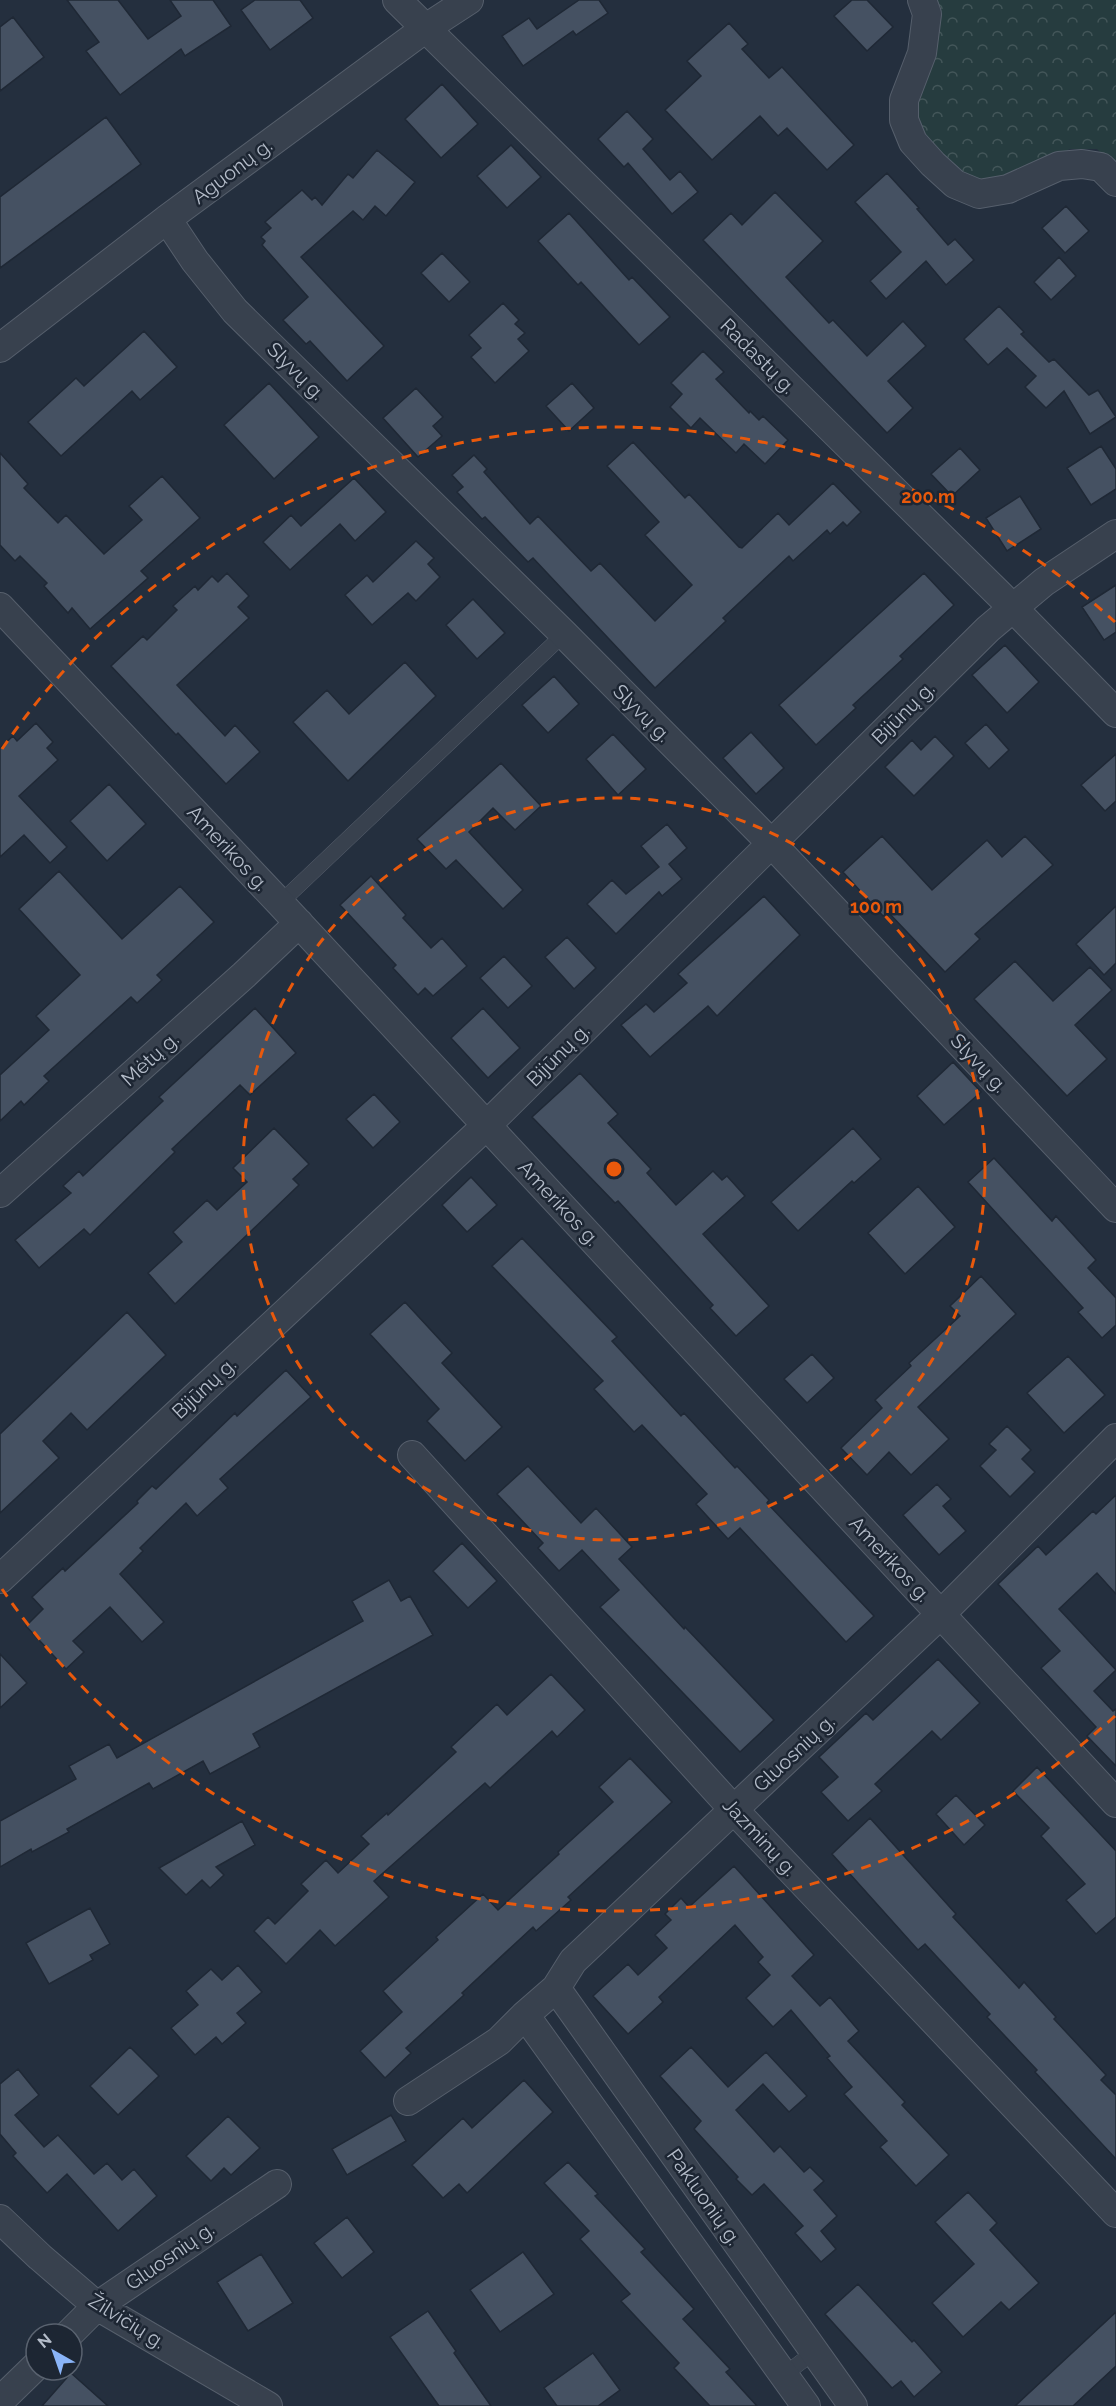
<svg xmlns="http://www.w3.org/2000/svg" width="1116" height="2406" font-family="Raleway,sans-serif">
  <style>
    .forest { fill: url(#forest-crowns) }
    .building { fill: #455162; stroke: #1f2835; stroke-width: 1.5 }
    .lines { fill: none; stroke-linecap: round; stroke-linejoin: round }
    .service-casing { stroke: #565f6c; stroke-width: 16 }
    .minor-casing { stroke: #565f6c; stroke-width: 30 }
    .service { stroke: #38414e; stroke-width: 15 }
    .minor { stroke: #38414e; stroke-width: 28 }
    .ring { fill: none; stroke: #e8590c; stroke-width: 3; stroke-dasharray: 10 8 }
    .labels { text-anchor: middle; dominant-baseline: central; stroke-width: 5; stroke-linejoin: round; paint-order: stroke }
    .street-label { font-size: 20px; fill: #b4bcc9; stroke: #1d2633 }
    .centre { fill: #e8590c; stroke: #1d2633; stroke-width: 3 }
    .ring-label { font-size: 18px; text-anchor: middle; font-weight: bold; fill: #e8590c; stroke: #1d2633; stroke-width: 5; stroke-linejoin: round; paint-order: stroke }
  </style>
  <defs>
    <pattern id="forest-crowns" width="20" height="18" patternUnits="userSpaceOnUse" patternTransform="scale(1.5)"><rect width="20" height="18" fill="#263c3f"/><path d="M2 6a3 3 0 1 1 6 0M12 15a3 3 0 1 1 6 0" fill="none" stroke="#435659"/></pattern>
  </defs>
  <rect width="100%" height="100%" fill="#242f3e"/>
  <path class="forest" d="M934,0H1116V167L1097,149H1070L998,182L975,180L956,170L922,132L914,113Z"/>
  <path class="building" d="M67,0H118L148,39L181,16L170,0H213L231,26L185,56L181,49L120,95L86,51L99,42Z
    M255,0H300L313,18L270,50L241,10Z
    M579,0H599L608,13L576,35L573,31L523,66L502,36L529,18L537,29Z
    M852,0H867L893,27L867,51L834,16Z
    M13,17L44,57L0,91V27Z
    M729,23L748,44L742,49L769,78L782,67L854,145L827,170L787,128L778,136L760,116L712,160L665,110L701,76L687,61Z
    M442,84L478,124L441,158L405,119Z
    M627,111L653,139L643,149L670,180L680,171L698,192L672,214L628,163L624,167L598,139Z
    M106,117L141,164L0,268V197Z
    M511,145L541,177L507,208L477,176Z
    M377,150L415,182L386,216L375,206L363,220L353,211L301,257L384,346L347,381L310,341L306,344L283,320L308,297L262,245L265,241L261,237L271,228L265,222L302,190L312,200L315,197L322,205L348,174L353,178Z
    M887,173L919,208L917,209L948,245L955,239L974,260L946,285L926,261L886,299L870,281L901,252L855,202Z
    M775,192L823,241L786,277L829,323L833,320L867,356L903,321L926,346L888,381L913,408L887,433L703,240L731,213L742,225Z
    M1066,206L1089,231L1065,253L1042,228Z
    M569,213L629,280L632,277L670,317L639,345L581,282L578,285L538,241Z
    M442,253L470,282L449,302L421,273Z
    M1059,257L1076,276L1051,300L1034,282Z
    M503,303L519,320L515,324L525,333L518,339L529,351L495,383L471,357L481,348L469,335Z
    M999,306L1024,332L1021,334L1049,362L1054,359L1089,395L1098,390L1116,417L1090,434L1064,391L1046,408L1025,387L1036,376L1007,348L988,365L964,339Z
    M144,331L177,367L140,400L132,391L61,456L28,422L76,378L84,386Z
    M703,351L724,372L716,379L749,413L750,411L759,420L763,416L788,440L765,464L744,444L736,453L700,418L691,428L670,407L682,394L671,383Z
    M269,383L319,437L274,479L224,425Z
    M572,383L594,408L569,431L546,406Z
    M416,388L443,417L433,426L442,436L418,457L383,418Z
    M633,442L685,498L689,494L739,547L742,548L778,513L789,525L833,483L861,512L847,526L843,522L830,534L827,530L793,561L789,556L723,618L726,621L655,688L533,558L528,562L485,517L482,519L457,492L463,487L452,475L474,455L487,469L484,472L530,524L538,516L591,571L600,563L655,621L692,585L645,535L659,522L607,466Z
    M1101,446L1116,469V489L1091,505L1067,468Z
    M960,448L980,470L952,496L931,474Z
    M0,453L28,484L24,488L58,523L66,515L104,554L142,520L129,506L162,476L200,518L141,571L148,578L90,629L72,608L68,613L44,586L47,583L20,556L15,561L0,545Z
    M354,478L386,512L355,541L340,524L290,570L263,542L291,515L301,526Z
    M1020,496L1041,529L1007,551L986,518Z
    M416,541L434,558L428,564L440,577L416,601L408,593L372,625L345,595L367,575L373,582Z
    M227,573L249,596L238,607L249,618L177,685L225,736L235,725L260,752L226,784L178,733L176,735L111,666L143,636L147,640L177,610L173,606L195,586L198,590L212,576L218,582Z
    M924,573L954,605L900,656L903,659L853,705L856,708L816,745L779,705Z
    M1116,585V632L1104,640L1082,607Z
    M473,599L505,633L477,659L446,625Z
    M1005,645L1039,682L1007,713L972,675Z
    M405,662L436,696L348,781L293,722L327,690L349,714Z
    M554,676L579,704L548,733L522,705Z
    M36,723L53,742L47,748L58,760L19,796L67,847L50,863L24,835L0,857V748L13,736L17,741Z
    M986,724L1009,750L989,769L965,743Z
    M751,732L784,768L756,794L723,758Z
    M613,734L646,769L618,795L586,759Z
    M935,736L954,756L914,796L885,767L912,740L921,750Z
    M1116,754V801L1105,811L1081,785Z
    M501,763L541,806L515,830L493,808L469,832L523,890L503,909L456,860L446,869L417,839Z
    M109,784L146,824L107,861L70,821Z
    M667,824L687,848L669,864L682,879L662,896L659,892L616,934L587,904L612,880L626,894L659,867L641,846Z
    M882,836L932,890L987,840L1002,857L1025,836L1053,865L975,934L980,939L945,972L888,912L883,916L843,872Z
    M59,871L122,939L180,886L214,922L157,975L162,980L137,1003L131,997L44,1076L49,1081L24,1105L21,1101L0,1121V1075L49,1030L36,1016L80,975L19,909Z
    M371,876L406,915L403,918L431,948L442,938L467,966L433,996L425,988L418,995L393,968L396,965L340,905Z
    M764,896L800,935L717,1016L708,1006L650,1057L621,1025L646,1004L654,1012L687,983L678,974Z
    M1116,906V963L1104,975L1076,944Z
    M567,937L596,968L574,989L545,957Z
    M504,956L532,986L508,1008L480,978Z
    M1015,961L1053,1001L1090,967L1112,990L1075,1025L1107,1059L1067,1096L974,999Z
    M255,1008L296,1053L250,1095L240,1085L172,1149L175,1152L90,1235L84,1229L39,1268L15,1240L71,1193L63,1186L79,1171L83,1176L163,1101L159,1097Z
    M483,1008L520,1048L488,1078L451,1038Z
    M953,1062L981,1092L944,1125L917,1096Z
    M580,1073L618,1114L608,1123L651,1169L647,1173L676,1205L713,1171L722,1180L727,1176L745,1196L703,1234L769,1306L736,1336L710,1308L713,1305L618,1201L615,1203L532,1117Z
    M374,1094L400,1122L373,1148L346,1119Z
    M274,1128L309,1164L293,1179L299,1185L175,1304L148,1273L182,1242L173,1232L207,1200L217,1210L247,1182L233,1168Z
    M853,1128L881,1159L854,1183L852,1181L798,1231L771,1202Z
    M994,1158L1052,1221L1056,1216L1096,1260L1088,1268L1116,1298V1325L1102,1338L1078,1312L1083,1308L968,1182Z
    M471,1177L497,1205L467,1232L442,1205Z
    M918,1186L955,1227L905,1274L868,1233Z
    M522,1238L617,1337L612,1341L681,1416L684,1413L735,1468L737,1466L769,1500L767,1503L874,1616L846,1642L740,1528L728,1539L696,1504L707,1494L642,1425L634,1432L594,1389L603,1381L492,1266Z
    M981,1276L1016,1314L918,1407L949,1439L911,1475L889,1452L867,1475L841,1448L882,1408L875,1400L911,1366L909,1363L960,1316L950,1306Z
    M405,1302L452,1353L442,1363L502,1427L465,1461L427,1421L439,1409L370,1334Z
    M127,1312L166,1355L87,1430L71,1413L43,1441L59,1458L0,1513V1434Z
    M812,1354L834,1378L807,1403L784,1379Z
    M1068,1356L1105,1395L1064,1433L1027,1393Z
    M286,1370L311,1397L220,1479L228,1488L197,1516L186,1503L140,1548L143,1551L120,1574L164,1622L142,1642L110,1607L73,1641L84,1652L66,1669L26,1626L43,1609L32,1597L63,1568L65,1571L138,1503L137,1501L152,1486L156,1489L235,1413L237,1416Z
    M1007,1426L1031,1450L1022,1459L1035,1472L1010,1497L980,1466L996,1450L989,1444Z
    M528,1466L581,1523L596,1508L632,1547L619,1559L684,1629L685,1627L774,1720L740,1752L600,1607L619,1590L582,1550L559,1571L538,1548L543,1543L497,1494Z
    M937,1484L951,1499L943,1506L966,1531L939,1555L903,1515Z
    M1116,1495V1594L1097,1573L1059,1609L1116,1670L1094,1691L1113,1711L1116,1709V1766L1087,1736L1096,1727L1041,1668L1060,1651L998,1584L1038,1546L1046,1555L1093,1511L1096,1514Z
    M462,1543L497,1581L468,1608L433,1571Z
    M389,1580L401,1601L410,1596L433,1635L253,1734L260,1747L210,1774L203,1761L153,1789L149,1783L67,1829L69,1832L32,1852L31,1849L0,1867V1821L76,1779L69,1766L109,1744L117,1758L363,1621L352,1601Z
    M0,1654L27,1683L0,1708Z
    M938,1659L980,1703L941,1740L932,1731L875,1784L882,1791L848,1821L821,1792L838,1777L819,1757L866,1713L873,1720Z
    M551,1674L585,1710L557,1737L552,1731L490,1788L485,1783L374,1881L389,1897L335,1946L320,1930L286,1964L254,1931L268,1917L275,1924L308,1891L301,1884L326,1860L338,1873L369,1844L361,1836L387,1813L388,1815L456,1752L451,1747L497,1704L507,1715Z
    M630,1758L672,1802L568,1897L571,1900L536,1931L533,1927L462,1993L464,1995L406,2048L411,2053L385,2078L360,2051L402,2012L383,1991L438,1940L436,1937L483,1894L498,1910L559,1854L558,1852L613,1802L599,1787Z
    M1037,1767L1116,1851V1917L1096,1934L1066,1900L1085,1884L1041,1836L1049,1828L1013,1791Z
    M956,1795L985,1825L964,1845L936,1814Z
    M870,1818L956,1914L953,1917L1019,1988L1024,1982L1056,2017L1054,2019L1106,2075L1101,2080L1116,2095V2159L1035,2072L1037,2070L987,2017L990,2014L925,1944L918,1950L832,1854Z
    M242,1821L255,1845L216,1867L224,1875L210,1888L202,1880L186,1895L159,1868Z
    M734,1866L814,1955L792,1976L820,2006L830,1997L859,2031L848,2041L905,2102L902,2105L949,2155L916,2186L880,2147L887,2141L844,2094L852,2087L827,2058L830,2056L791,2010L773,2027L746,1998L770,1975L758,1962L763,1957L735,1925L659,1997L663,2002L628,2034L593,1996L628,1964L638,1975L667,1948L655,1935L671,1920L665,1914L681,1898L689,1907Z
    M90,1908L110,1944L90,1955L93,1960L49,1984L26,1943Z
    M238,1965L262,1992L237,2013L246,2023L222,2044L216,2037L195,2055L171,2028L198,2005L186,1991L211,1969L222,1980Z
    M130,2047L159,2076L118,2115L90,2086Z
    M691,2047L728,2087L766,2052L807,2096L789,2112L763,2084L736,2110L774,2152L780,2146L804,2172L810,2167L824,2181L814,2190L837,2216L821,2231L836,2249L821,2262L795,2233L803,2226L764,2184L752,2195L736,2179L738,2177L694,2129L701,2121L660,2076Z
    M18,2069L39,2095L15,2115L44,2147L58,2135L94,2174L107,2163L122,2180L134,2169L157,2196L118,2231L67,2174L47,2193L13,2156L16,2153L0,2134V2084Z
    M524,2080L553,2112L467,2193L459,2184L443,2198L412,2165L463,2118L472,2128Z
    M391,2115L406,2141L347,2175L332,2149Z
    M228,2116L260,2148L231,2175L224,2168L211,2181L186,2156Z
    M568,2162L598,2194L595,2196L645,2249L641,2252L694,2309L683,2319L730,2369L726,2372L757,2406H710L674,2368L679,2363L621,2301L630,2294L580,2239L589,2231L544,2183Z
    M968,2192L997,2223L990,2230L1039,2283L1009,2310L1001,2302L963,2337L932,2303L974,2264L935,2222Z
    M347,2217L374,2252L342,2278L314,2243Z
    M523,2252L554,2294L500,2332L470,2290Z
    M261,2254L293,2303L248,2331L217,2282Z
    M858,2284L912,2342L914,2340L942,2372L914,2397L901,2381L892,2388L825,2314Z
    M428,2311L456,2351L454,2353L491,2406H439L390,2337Z
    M1116,2312V2366L1073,2406H1015Z
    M593,2353L620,2390L598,2406H557L544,2388Z
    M71,2373L108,2406H42Z"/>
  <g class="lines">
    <defs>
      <path id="service" d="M280,903L564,634
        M784,2375L814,2352"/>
      <path id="minor" d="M397,0L1013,608L1116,713
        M922,0L927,14L922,53L904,100V120L913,142L933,164L955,184L979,194L1008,189L1059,166L1082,164L1101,167L1116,182
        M167,219L195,261L235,311L564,634L772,844L1116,1208
        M0,348L167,219L426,28L469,0
        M0,607L280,903L1116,1803
        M0,1193L244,975L299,923
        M412,1455L734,1810L1116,2213
        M0,1579L487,1125L988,629L1044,582L1116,534
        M556,1988L853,2406
        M525,2015L806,2406
        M408,2101L499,2041L525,2015L556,1988L573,1961L941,1614L1116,1438
        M0,2219L40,2257L97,2306L268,2406
        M69,2334L97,2306L277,2184
        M0,2401L36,2366"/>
    </defs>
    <use href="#service" class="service-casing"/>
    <use href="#minor" class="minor-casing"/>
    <use href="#service" class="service"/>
    <use href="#minor" class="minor"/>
  </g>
  <g class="ring">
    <circle cx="614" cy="1169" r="371"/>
    <path d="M1115 1716A742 742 0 0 1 2 1589M2 749A742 742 0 0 1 1115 622"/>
  </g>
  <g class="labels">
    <g class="street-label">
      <text transform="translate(232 171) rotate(-37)">Aguonų g.</text>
      <text transform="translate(758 356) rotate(45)">Radastų g.</text>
      <text transform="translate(296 371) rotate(45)">Slyvų g.</text>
      <text transform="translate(642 713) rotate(45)">Slyvų g.</text>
      <text transform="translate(903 713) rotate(-45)">Bijūnų g.</text>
      <text transform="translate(228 848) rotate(47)">Amerikos g.</text>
      <text transform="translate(558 1055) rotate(-45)">Bijūnų g.</text>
      <text transform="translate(150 1059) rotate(-42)">Mėtų g.</text>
      <text transform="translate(979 1063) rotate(47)">Slyvų g.</text>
      <text transform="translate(559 1203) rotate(47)">Amerikos g.</text>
      <text transform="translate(204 1388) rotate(-43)">Bijūnų g.</text>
      <text transform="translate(890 1559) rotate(47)">Amerikos g.</text>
      <text transform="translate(794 1753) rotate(-43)">Gluosnių g.</text>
      <text transform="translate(760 1837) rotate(47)">Jazminų g.</text>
      <text transform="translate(704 2197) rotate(55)">Pakluonių g.</text>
      <text transform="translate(170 2256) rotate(-35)">Gluosnių g.</text>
      <text transform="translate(127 2321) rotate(32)">Žilvičių g.</text>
    </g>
  </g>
  <circle cx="614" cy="1169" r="9" class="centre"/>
  <g class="ring-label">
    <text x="928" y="503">200 m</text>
    <text x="876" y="913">100 m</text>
  </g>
  <g transform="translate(54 2352) rotate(320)"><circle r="28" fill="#1d2633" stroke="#59626f" stroke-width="1.5"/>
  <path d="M0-4.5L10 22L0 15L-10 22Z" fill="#8ab4f8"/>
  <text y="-9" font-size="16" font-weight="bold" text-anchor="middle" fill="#b4bcc9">N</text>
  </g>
</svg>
